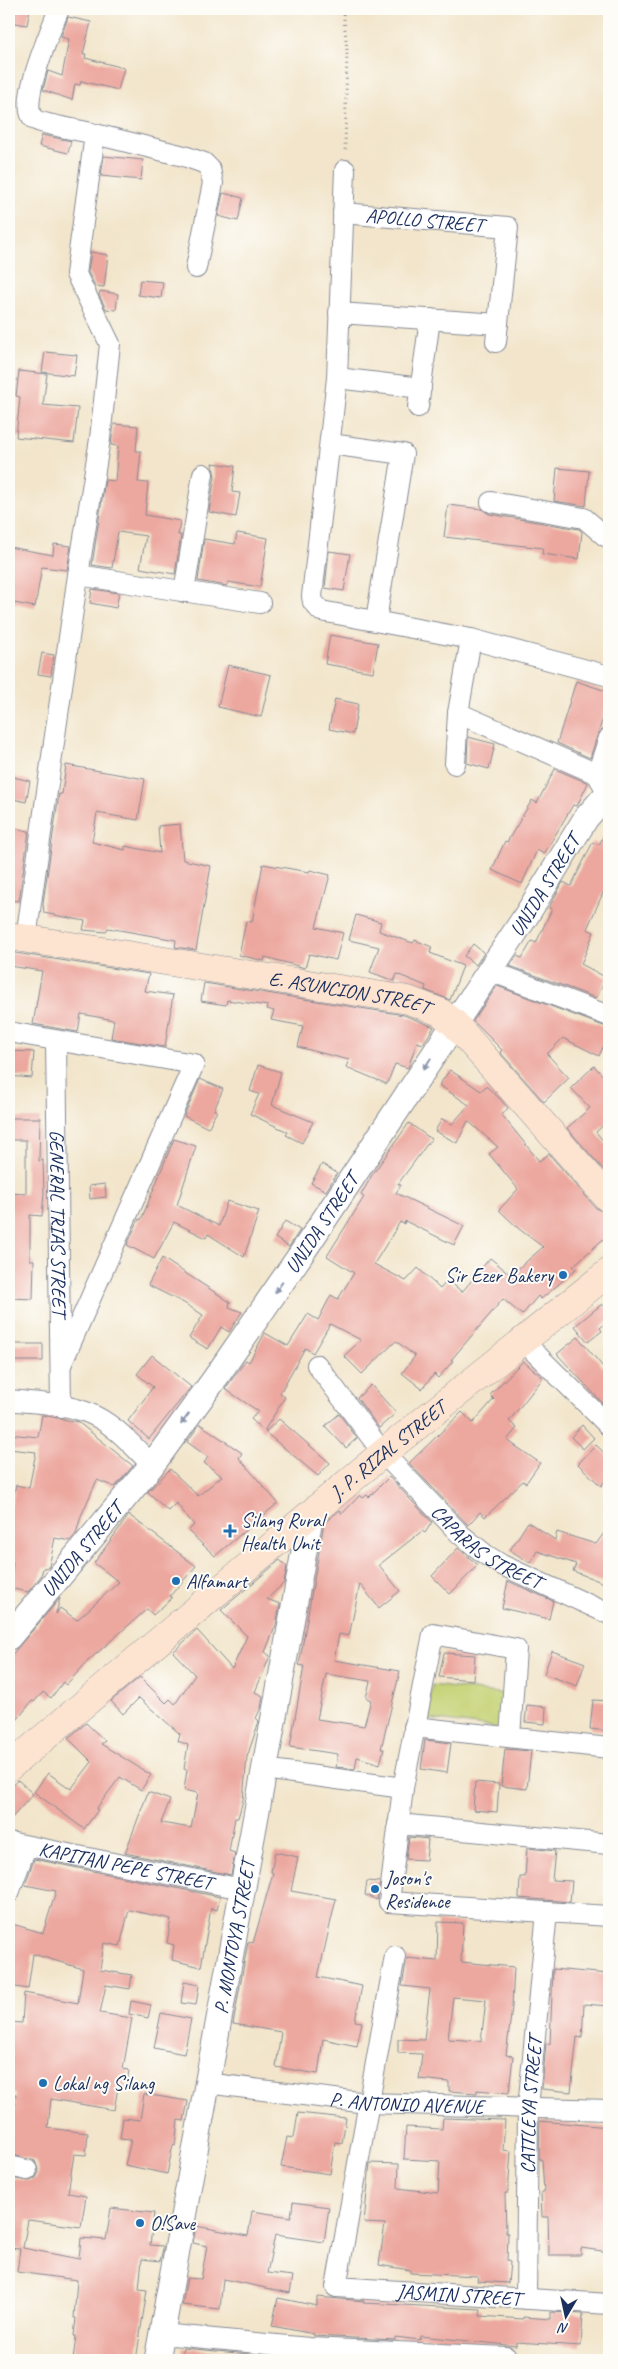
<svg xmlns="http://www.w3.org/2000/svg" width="618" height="2369" font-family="Caveat,sans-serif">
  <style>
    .green { fill: #c4d172; stroke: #708068 }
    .building { fill: #eca79f; fill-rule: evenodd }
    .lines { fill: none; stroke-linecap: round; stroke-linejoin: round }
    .minor-casing { stroke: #868a94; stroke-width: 22 }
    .tertiary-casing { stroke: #868a94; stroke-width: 27 }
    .secondary-casing { stroke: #868a94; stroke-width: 29 }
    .path { stroke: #868a94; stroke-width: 3; stroke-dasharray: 1 4; stroke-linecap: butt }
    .minor { stroke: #fff; stroke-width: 20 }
    .tertiary { stroke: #fff; stroke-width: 25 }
    .secondary { stroke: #fde4d0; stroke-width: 28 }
    .oneway { fill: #8d97ae }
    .poi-dot { fill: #1f6fb2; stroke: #fdfcf7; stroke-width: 2 }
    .labels { text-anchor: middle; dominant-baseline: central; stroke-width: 4; stroke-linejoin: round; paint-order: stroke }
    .street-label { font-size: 20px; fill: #1b2f5e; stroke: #fdfcf7 }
    .poi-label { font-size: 20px; fill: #1b2f5e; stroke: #fdfcf7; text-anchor: start }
  </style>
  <rect width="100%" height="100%" fill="#fdfcf7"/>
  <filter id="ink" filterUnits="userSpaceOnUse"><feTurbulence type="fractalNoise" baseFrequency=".02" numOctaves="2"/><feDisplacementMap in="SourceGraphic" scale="10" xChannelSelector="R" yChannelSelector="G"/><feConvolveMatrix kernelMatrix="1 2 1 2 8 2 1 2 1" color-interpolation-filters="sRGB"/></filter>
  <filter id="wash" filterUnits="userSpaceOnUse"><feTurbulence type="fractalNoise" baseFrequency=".0096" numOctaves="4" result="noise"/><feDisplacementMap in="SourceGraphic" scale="20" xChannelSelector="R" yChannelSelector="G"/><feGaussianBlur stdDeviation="1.12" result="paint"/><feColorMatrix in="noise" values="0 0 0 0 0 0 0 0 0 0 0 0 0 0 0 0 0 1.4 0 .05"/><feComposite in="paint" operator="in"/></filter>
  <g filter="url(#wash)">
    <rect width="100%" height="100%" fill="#f2e5cb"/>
    <path class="green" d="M432,1685L506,1694L502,1728L428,1719Z"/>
    <g id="blocks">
      <path class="building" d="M9,9H30L27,25L9,22Z
        M68,17L91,22L83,54H86L85,58L124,68L118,90L81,81L80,85L75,84L72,100L43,90L48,71L62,76L69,39L61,37Z
        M42,135L71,141L68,153L39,146Z
        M104,156L143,160L141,180L101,176Z
        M223,193L243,198L238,221L218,216Z
        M91,252L108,255L104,287L95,286L88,272Z
        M140,280L163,282L161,298L138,295Z
        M100,291L118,294L116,310L106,309L99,295Z
        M45,352L77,355L74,376L42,372Z
        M19,371L47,374L43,405L78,408L74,443L16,437L20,397L16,396Z
        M114,424L138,426L136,451H141L138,482L148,483L145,515L180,521L178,535H181L175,574L140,568L146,536L118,532L112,568L92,565L105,480L115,481L118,446L111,445Z
        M212,463L235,466L232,492L240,493L236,517L209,512L215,476Z
        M557,468L589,471L586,506L554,501Z
        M448,505L482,509L489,514L579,529L582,532L579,559L542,554L543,548L444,537Z
        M237,533L268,538L260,587L228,582L227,586L198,581L204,539L235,544Z
        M54,544L71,546L67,570L42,567L35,607L9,602V547L53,555Z
        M329,551L350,554L344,591L325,588Z
        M92,589L119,593L116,608L90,603Z
        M330,635L378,643L373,672L325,664Z
        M42,653L54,655L51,676L38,674Z
        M228,665L271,675L261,717L218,707Z
        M576,681L609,692V700L590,758L557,743Z
        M335,699L358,704L353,734L329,729Z
        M468,737L495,744L489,769L467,763Z
        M66,765L145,779L138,820L97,813L92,842L125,850V846L160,853L158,826L180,824L183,860L211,866L196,950L175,947L176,940L108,928L106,932L83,930L85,921L44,913L43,903L59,794H62Z
        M555,769L588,783L577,806L573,805L544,854L537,850L522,884L492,870L505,841L507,842L532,800L537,803Z
        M9,776L30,781L26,802L9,798Z
        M609,825V896L603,893L587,929L594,932L581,964L607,978L596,998L510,966L517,956L522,958L532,941L536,943L552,909L549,908L553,900L563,882L571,886L593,842L599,845Z
        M13,828L29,831L19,901L9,900V850Z
        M263,864L309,872L310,870L330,875L316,927L343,933L336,960L309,954L305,968L265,957L264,961L239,955L246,921L252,922Z
        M356,915L381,922L379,931L413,943L415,940L432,947L430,953L463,966L450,1000L425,990L426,986L397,974L394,981L370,972L379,947L349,940Z
        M473,944L484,953L476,965L464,956Z
        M9,952L149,974L145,991L173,995L165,1047L111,1038L114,1020L81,1014L78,1032L33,1024L42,971L9,966Z
        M204,983L404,1015L434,1027L423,1044L417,1042L408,1068L395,1064L387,1084L346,1067L349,1060L298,1047L303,1026L271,1020L274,1011L267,1009L268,1006L227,1000L226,1005L201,1001Z
        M497,986L609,1028V1034L599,1056L563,1038L547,1054L569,1078L544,1102L500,1052L502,1050L473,1021Z
        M10,1051L34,1052L32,1078L9,1076Z
        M258,1065L281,1072L272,1105L313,1122L302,1143L286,1135L288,1132L250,1114L259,1094L250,1091Z
        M594,1066L609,1082V1120L596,1132L609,1148V1176L567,1128L590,1108L571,1088Z
        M450,1070L481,1091L486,1086L498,1097L508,1108L502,1115L539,1161L549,1154L597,1209L609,1214V1234L573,1266L576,1269L559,1284L541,1299L538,1296L522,1315L503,1299L451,1360L453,1361L438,1378L434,1374L422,1389L402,1373L415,1356L396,1341L362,1374L344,1356L361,1340L330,1324L313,1353L305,1348L280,1393L285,1397L264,1431L251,1419L258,1411L225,1389L246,1360L249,1362L265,1333L288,1346L308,1314L318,1320L331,1295L338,1299L354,1273L327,1256L364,1197L361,1195L372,1175L409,1123L431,1139L398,1184L401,1185L396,1193L464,1226L454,1245L405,1221L404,1224L400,1222L374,1264L406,1281L418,1268L440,1289L448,1280L462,1292L490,1258L511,1275L543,1247L519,1229L499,1210L518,1189L489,1154L498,1147L468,1121L457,1143L435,1131L442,1119L452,1124L469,1105L439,1085Z
        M200,1079L223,1089L214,1110L217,1111L208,1128L184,1116Z
        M11,1118H40L39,1161L43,1160L44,1194L42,1216L30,1215V1260H34L33,1299L9,1298V1193L26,1194V1140H10Z
        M174,1139L196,1146L177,1205L219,1226L227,1201L259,1211L244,1257L208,1234L206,1238L174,1222L154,1259L127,1245L139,1219L141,1220Z
        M322,1164L337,1173L326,1191L311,1183Z
        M105,1184L106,1197L90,1199L89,1186Z
        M285,1221L300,1230L289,1247L275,1238Z
        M162,1258L230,1302L229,1307L242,1312L229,1332L221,1327L208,1349L189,1338L203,1315L184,1303L148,1285Z
        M602,1304L609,1311V1320L600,1328L602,1331L588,1342L575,1326Z
        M578,1337L603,1367L609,1361V1410L557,1354Z
        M12,1344H43V1361H13Z
        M152,1355L191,1387L149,1439L128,1421L153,1387L137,1374Z
        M523,1361L543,1378L509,1421L517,1428L507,1440L540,1463L526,1483L523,1481L485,1517L480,1512L468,1525L409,1463L462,1412L473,1423L494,1399L490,1395Z
        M371,1385L396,1413L379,1428L357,1398Z
        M339,1414L357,1438L346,1448L325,1426Z
        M42,1415L78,1422L133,1466L115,1487L97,1480L81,1516L76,1534L70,1541L55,1538L49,1567L43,1568L41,1576L28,1592L9,1588L13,1562L9,1561V1514L16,1485L29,1488L36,1452L9,1449V1434L38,1437Z
        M279,1419L330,1463L318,1476L265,1432Z
        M200,1424L242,1453L239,1458L278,1503L215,1556L188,1531L194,1525L176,1503L168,1511L148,1492L170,1469L198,1496L222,1476L204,1463L208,1457L187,1442Z
        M582,1425L594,1438L583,1449L571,1437Z
        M596,1445L609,1457V1476L601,1486L578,1464Z
        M389,1477L432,1522L425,1533L422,1531L379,1565L400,1591L379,1608L360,1584L349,1636L339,1634L334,1660L400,1671L381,1749H384L380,1764L357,1757L355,1769L336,1767L338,1754L290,1747L304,1666L299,1665L324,1523L340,1510L342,1514L360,1495L363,1498L367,1495L369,1497ZM326,1674L370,1681L366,1698L371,1700L364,1726L317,1719Z
        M129,1515L196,1566L170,1596L172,1598L153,1615L147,1609L88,1661L66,1685L63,1682L51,1698L43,1692L34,1702L32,1701L9,1730V1658L60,1598L56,1614L60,1608L77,1620L119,1582L94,1563Z
        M528,1522L555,1540L557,1532L596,1544L609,1526V1585L573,1571L576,1564L537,1551L530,1563L510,1550Z
        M458,1548L478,1565L450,1594L432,1576Z
        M280,1560L287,1567L284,1583L267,1599L280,1604L276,1625L265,1652L270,1656L255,1692L263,1696L261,1708L256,1718L259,1721L247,1757L243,1800L238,1818H235L229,1851L235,1853L231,1875L125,1853L148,1792L170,1800L161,1823L191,1828L198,1793L184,1790L187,1770L184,1769L188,1745L178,1741L180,1734L139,1698L123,1714L111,1701L140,1677L166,1703L170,1699L175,1704L195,1675L173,1652L197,1630L232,1669L247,1636L221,1610Z
        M508,1581L553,1601L549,1619L502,1608Z
        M552,1651L585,1663L577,1686L544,1674Z
        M444,1653L475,1655L473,1680L439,1677Z
        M593,1700L609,1701V1731L590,1729Z
        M527,1705L546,1707L545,1724L525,1722Z
        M86,1723L105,1741L101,1744L151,1775L141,1790L120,1777L96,1809L98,1810L84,1829L34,1792L48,1773L71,1789L92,1762L68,1738Z
        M425,1740L451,1743L447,1773L421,1769Z
        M505,1749L531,1751L527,1789L501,1786Z
        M18,1780L33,1794L9,1821V1790Z
        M475,1782L499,1784L497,1812L473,1810Z
        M409,1837L428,1839L426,1860L406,1859Z
        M527,1848L555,1851L552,1880L572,1881L570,1902L519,1898L520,1877H525Z
        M275,1852L298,1857L291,1891L336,1899L318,1977L362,1986L355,2021L362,2022L357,2046L323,2039L318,2074L276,2067L281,2032L233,2024L248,1942L253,1943L273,1873L271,1872Z
        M34,1859L220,1897L217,1910L211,1908L201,1967L172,1960L174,1945L167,1943L171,1919L129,1910L120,1946L104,1943L100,1970L132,1975L130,1989L106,1985L100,2013L132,2018L123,2069L129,2070L126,2089L118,2088L114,2110L51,2099L48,2128L88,2133L86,2155L74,2154L68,2193L86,2196L81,2227L28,2220L23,2248L79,2259L81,2238L106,2240L111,2208L154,2213L150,2245L163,2246V2249L160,2261L142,2259L139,2289L147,2290L136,2360H73L76,2336H74L76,2318H74L77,2280L17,2272L20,2249L9,2248V2178L30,2181L36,2178L39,2172L35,2161L9,2154V2131L12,2132L16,2094L9,2093V2022L22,2023L24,1993L78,2003L83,1969L33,1954L28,1989L9,1986V1923L43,1933L56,1891L25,1885Z
        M367,1881L380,1882L377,1900L365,1895Z
        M438,1922L463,1923L461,1962L514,1967L512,2007L506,2055L513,2056L509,2093L477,2090V2093L449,2091V2082L419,2079L422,2054L398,2053V2039L424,2040L430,1989L402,1986L407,1958L437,1961ZM453,1997L486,2000L481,2041L448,2039Z
        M553,1969L609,1974V2006L584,2004L582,2038L577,2037L571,2092L542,2089L546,2043L550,2044Z
        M184,1982L199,1985L196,2005L181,2003Z
        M131,2001L151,2005L148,2018L129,2014Z
        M161,2013L191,2019L184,2054L154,2048Z
        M144,2094L188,2101L184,2121L178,2120L175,2146L173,2145L167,2174L125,2165L131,2140L120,2139L123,2118L140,2120Z
        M298,2113L346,2118L342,2143L335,2142L330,2174L281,2167L287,2137L294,2138Z
        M443,2118L505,2120L503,2150L511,2151L508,2193H505L506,2233H508L507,2261L510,2262L508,2283L477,2281L478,2276L410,2273V2270L379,2265L385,2224L364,2223L370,2163L399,2164L398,2188L438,2193L440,2161L404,2159L406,2127L442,2129Z
        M540,2121L609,2127V2252L581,2248V2255H549L548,2217H542L541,2192H544L542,2160L539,2159Z
        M293,2202L329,2207L324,2242L275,2235L267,2273L293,2276L290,2293L223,2279L220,2309L182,2305L187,2278L201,2279L207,2246L193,2243L196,2226L248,2236L252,2211L291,2217Z
        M317,2297L364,2301L363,2303L481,2309L480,2316L523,2319V2317L551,2319V2312L583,2314L581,2346L516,2342V2346L421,2336L420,2340L395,2337V2340L314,2336V2334L272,2326L278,2298L317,2306Z
        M183,2348L249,2354V2360H181Z"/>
    </g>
  </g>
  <g filter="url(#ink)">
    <use href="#blocks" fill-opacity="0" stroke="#868a94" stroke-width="1"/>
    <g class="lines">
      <defs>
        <g id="minor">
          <path d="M95,134L184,156L204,163L210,169L213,183L196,268"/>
          <path d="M345,170L337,378L312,596L313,602L321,611L471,639L609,676"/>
          <path id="s1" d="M343,213L508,227L496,342"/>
          <path d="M339,313L498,324"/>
          <path d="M337,378L421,388"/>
          <path d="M418,407L430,319"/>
          <path d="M330,444L403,454L376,620"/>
          <path d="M491,502L584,518L605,536L609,537"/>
          <path d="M78,575L260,603"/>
          <path d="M184,592L203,474"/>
          <path d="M458,713L597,774L608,793"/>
          <path d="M455,764L458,713L471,639"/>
          <path d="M597,774L609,738"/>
          <path d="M26,938L78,575L100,439L110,344L76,274L95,134C84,131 40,124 34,119C17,105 52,28 59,9"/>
          <path d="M490,971L609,1016"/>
          <path d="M9,1032L194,1064L61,1365"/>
          <path id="s2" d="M56,1041L61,1407"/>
          <path d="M523,1341L609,1426"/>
          <path id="s3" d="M317,1365L383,1453L460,1534L486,1555L502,1565L609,1614"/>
          <path d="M9,1400C34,1403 62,1403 86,1412C113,1422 132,1445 152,1465"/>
          <path d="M414,1727L609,1748"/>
          <path d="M510,1737L516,1649L433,1634L403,1788L389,1902L609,1916"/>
          <path d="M264,1769L403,1788"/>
          <path d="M398,1824L609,1844"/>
          <path id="s4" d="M9,1842L242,1889"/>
          <path d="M9,1893L26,1847"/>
          <path id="s5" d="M395,1956L336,2287L609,2304"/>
          <path id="s6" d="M206,2083L367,2103L609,2110"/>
          <path d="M9,2166L27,2170"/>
          <path id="s7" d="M526,2299L528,2108L547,1912"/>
          <path d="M162,2334L309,2348L506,2357"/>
        </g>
        <g id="tertiary">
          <path id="s8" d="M9,1637L152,1465L214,1380L306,1247L526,916L586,818L609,792"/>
          <path id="s9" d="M157,2360L311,1513"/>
        </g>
        <g id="secondary">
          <path id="s10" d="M9,936L408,1000L440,1012L454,1023L609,1199"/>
          <path id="s11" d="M9,1767L383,1453L609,1272"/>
        </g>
      </defs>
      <use href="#minor" class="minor-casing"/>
      <use href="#tertiary" class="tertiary-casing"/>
      <use href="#secondary" class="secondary-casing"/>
      <path class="path" d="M343,9L347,50L345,152"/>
      <use href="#minor" class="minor"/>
      <use href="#tertiary" class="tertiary"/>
      <use href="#secondary" class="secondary"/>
    </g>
    <defs><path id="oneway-solid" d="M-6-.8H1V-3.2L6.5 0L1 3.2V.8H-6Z" transform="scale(1.25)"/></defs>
    <g class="oneway">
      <use href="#oneway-solid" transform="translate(427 1064) rotate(123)"/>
      <use href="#oneway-solid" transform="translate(279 1287) rotate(125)"/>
      <use href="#oneway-solid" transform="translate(185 1419) rotate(126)"/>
    </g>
  </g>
  <g class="poi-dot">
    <circle cx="563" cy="1275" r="5"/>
    <path d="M227.5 1523.5h5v5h5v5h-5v5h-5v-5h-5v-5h5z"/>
    <circle cx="176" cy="1581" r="5"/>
    <circle cx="375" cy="1889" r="5"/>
    <circle cx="43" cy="2083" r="5"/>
    <circle cx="140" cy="2223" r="5"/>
  </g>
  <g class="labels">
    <g class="street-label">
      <text stroke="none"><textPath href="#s1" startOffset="82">APOLLO STREET</textPath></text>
      <text stroke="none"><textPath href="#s8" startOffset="924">UNIDA STREET</textPath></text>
      <text stroke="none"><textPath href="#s10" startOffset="345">E. ASUNCION STREET</textPath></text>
      <text stroke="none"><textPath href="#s8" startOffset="519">UNIDA STREET</textPath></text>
      <text stroke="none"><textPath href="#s2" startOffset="182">GENERAL TRIAS STREET</textPath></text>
      <text stroke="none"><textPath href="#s11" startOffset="494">J. P. RIZAL STREET</textPath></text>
      <text stroke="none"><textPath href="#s3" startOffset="251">CAPARAS STREET</textPath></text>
      <text stroke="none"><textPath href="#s8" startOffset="114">UNIDA STREET</textPath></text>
      <text stroke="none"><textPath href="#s4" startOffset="119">KAPITAN PEPE STREET</textPath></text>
      <text stroke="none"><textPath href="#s9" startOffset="430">P. MONTOYA STREET</textPath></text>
      <text stroke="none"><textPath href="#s6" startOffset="202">P. ANTONIO AVENUE</textPath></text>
      <text stroke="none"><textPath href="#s7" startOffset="194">CATTLEYA STREET</textPath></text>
      <text stroke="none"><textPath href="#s5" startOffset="459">JASMIN STREET</textPath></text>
    </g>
    <g class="poi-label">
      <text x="553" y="1275" text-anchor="end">Sir Ezer Bakery</text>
      <text x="241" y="1520">Silang Rural<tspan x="241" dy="23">Health Unit</tspan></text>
      <text x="186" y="1581">Alfamart</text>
      <text x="385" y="1878">Joson's<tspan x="385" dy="23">Residence</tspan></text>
      <text x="53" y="2083">Lokal ng Silang</text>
      <text x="150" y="2223">O!Save</text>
    </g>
  </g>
  <rect width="618" height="2369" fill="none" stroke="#fdfcf7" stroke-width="30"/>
  <g transform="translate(566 2316) rotate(189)" stroke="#fdfcf7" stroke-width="4" paint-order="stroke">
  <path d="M0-4L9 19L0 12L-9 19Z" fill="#1b2f5e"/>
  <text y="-8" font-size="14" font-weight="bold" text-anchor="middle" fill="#1b2f5e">N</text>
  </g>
</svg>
